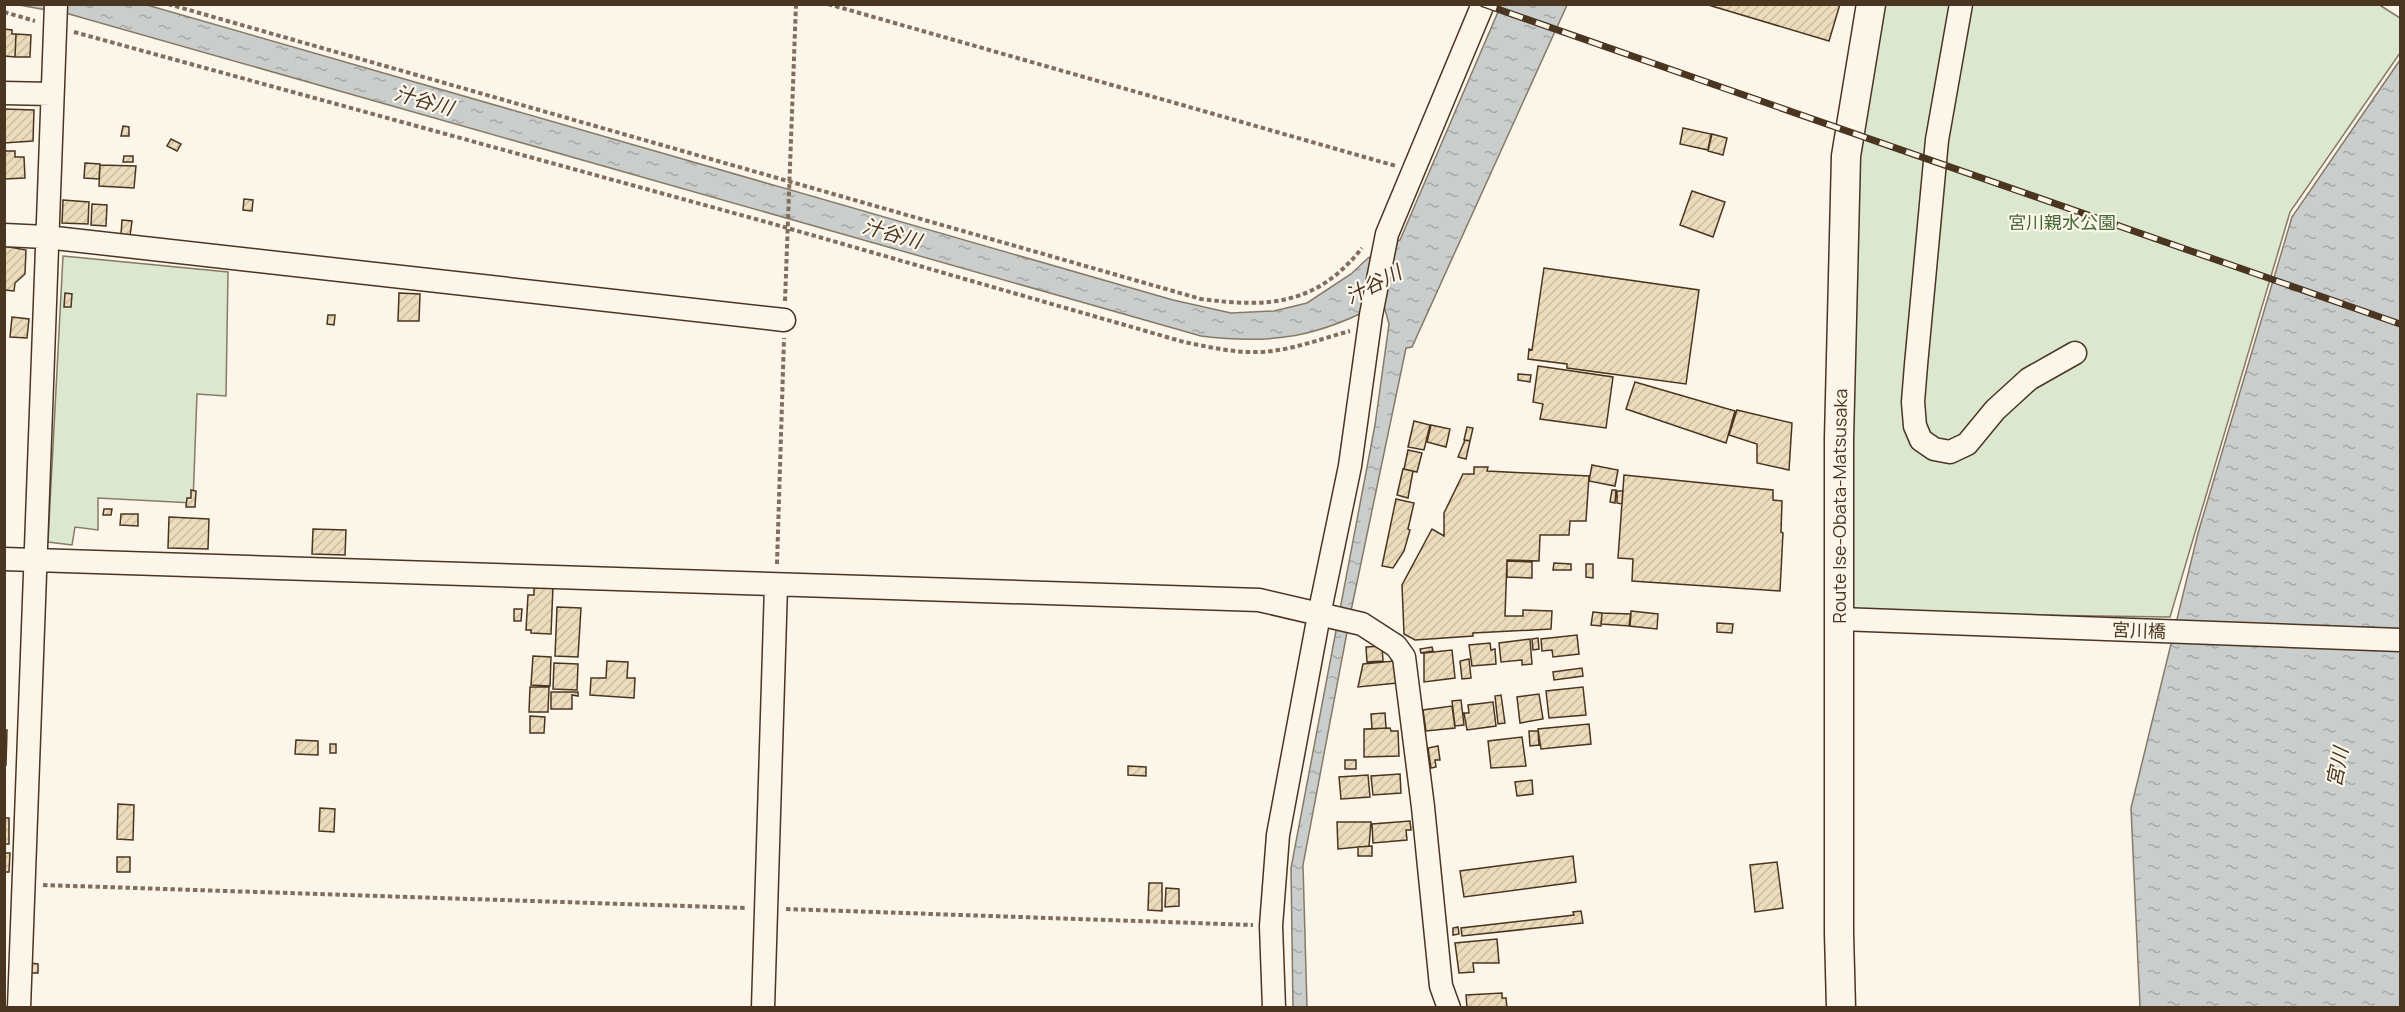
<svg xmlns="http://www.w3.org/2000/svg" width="2405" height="1012" font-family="Manrope,'Noto Sans JP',sans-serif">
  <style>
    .green { fill: #dce7d0; stroke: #887966; stroke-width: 1.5 }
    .water { fill: url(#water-ripples); stroke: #887966; stroke-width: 1.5 }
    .building { fill: url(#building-hatch); stroke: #4a3520; stroke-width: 1.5 }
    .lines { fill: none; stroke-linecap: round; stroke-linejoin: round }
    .minor-casing { stroke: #4a3520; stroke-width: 25 }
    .major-casing { stroke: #4a3520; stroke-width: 31 }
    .path { stroke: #7f6f5c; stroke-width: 4; stroke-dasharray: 4.5 3; stroke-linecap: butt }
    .minor { stroke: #fbf6e9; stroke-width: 22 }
    .major { stroke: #fbf6e9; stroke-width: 28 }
    .rail-casing { stroke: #4a3520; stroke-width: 7 }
    .rail { stroke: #fbf6e9; stroke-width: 4.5; stroke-dasharray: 14; stroke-linecap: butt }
    .labels { text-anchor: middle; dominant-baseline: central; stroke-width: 4.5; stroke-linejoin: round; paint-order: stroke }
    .park-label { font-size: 18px; fill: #436837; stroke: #fbf6e9 }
    .street-label { font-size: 18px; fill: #4a3520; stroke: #fbf6e9 }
    .water-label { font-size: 20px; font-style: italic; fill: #4a3520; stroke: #fbf6e9 }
  </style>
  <defs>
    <pattern id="water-ripples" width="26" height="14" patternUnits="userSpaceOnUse" patternTransform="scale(1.5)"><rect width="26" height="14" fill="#c9cecd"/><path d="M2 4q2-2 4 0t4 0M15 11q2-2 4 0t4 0" fill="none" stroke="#a5a8a6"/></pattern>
    <pattern id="building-hatch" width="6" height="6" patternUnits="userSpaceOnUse" patternTransform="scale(1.5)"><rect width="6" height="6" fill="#ecdcbc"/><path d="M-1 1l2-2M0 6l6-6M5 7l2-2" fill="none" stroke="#ccbda1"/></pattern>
  </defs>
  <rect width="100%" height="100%" fill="#fbf6e9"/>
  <path class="green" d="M2378,4L2400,18V53L2290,212L2170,617L1840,612L1849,131L1871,5Z
    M63,256L228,272L226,396L197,394L193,503L98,498V530L75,527L72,545L48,542Z"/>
  <path class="water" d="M19,5H147L1173,300L1231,313L1274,311L1307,303L1351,274L1368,258L1400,240L1501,5H1567L1412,347L1406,348L1351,611L1303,865L1307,1007H1293L1291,868L1375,425L1389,324L1383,302C1320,337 1272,345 1201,336L69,14Z
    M2400,60V1007H2140L2131,808L2198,533L2292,217Z"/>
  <path class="building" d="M1705,4H1840L1829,41Z
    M4,29L12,30V34H16L15,57L4,56Z
    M16,34L31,35L30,57H15Z
    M4,109L34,110L33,141L4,143Z
    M123,126L129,127V136H121Z
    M1683,128L1711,134L1708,150L1680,144Z
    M1712,134L1727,138L1723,155L1708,151Z
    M171,139L181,144L177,151L167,146Z
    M4,151H15V157H24L25,178L4,179Z
    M124,156H133V162H123Z
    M85,163L100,164L99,179L84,178Z
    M100,165L136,166L134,188L99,186Z
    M1692,191L1725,202L1713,237L1680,225Z
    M244,199L253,200L252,211L243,210Z
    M63,200L89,202L88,224L62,223Z
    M92,204L107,205L106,226L91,225Z
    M122,220L132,221L130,236L121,235Z
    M4,246L26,250L25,274L15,283L14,291L4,290Z
    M1544,268L1699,290L1686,384L1567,368V364L1528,359L1529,349L1532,350Z
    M65,293L72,294L71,307H64Z
    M399,293L420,294L419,321H398Z
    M328,315H335L334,325L327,324Z
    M12,317L29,319L27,338L10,337Z
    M1538,366L1613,377L1606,428L1540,419L1543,404L1533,402Z
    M1518,374L1531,375L1530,382L1518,380Z
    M1635,382L1735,411L1726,443L1626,409Z
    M1737,410L1792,423L1789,470L1757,463V444L1729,435Z
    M1414,421L1430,425L1424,450L1408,447Z
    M1431,425L1450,429L1446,447L1427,442Z
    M1467,427L1473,428L1470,441L1464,440Z
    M1465,440L1470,441L1466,459L1458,457Z
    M1408,450L1422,453L1417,472L1404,469Z
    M1592,465L1618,470L1615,486L1589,481Z
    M1474,467H1488L1487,471L1589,476L1586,521H1570L1569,535H1540L1539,561L1507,560L1505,616H1523V610L1552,611L1551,629L1473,633V636L1415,640L1404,634L1402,585L1432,529L1444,536V513L1463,474H1474Z
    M1403,469L1413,471L1408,498L1397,495Z
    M1624,475L1773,490V500L1782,501L1781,532L1783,533L1780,591L1632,581L1633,559L1618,558Z
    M191,490L196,491L195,507H186L187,498H191Z
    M1612,490H1616L1615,503L1610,502Z
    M1617,491H1623L1622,504L1617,503Z
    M1396,499L1414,503L1408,529L1410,530L1404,551L1393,568L1382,566Z
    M104,509H112L111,515H103Z
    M121,514H138V526L120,525Z
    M169,517L209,519L208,549L168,548Z
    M313,529L346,530L345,555L312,554Z
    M1507,561L1532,562V578L1507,577Z
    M1554,563L1571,564V570H1553Z
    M1586,564H1593V578L1586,577Z
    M534,585L553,586L551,634L531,633V630H526L528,595H534Z
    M557,607L581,608L578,657L555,656Z
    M514,609H522L521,621H514Z
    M1631,611L1658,614L1657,629L1629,626Z
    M1593,612L1602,613L1601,626L1591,625Z
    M1602,613L1631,614L1630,626L1601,624Z
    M1717,623L1733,624L1732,633L1717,632Z
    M1577,635L1579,654L1553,657L1552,650L1542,651L1541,639Z
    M1538,638L1539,649L1533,650L1532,639Z
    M1530,639L1532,664L1522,665V660L1501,662L1499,643Z
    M1490,643L1491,650L1495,649L1496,664L1472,666L1469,645Z
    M1382,646L1383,661L1367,662L1366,647Z
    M1432,647L1433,651L1421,653L1420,649Z
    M1452,650L1455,678L1424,682V653Z
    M533,656L551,657L550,686L531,685Z
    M1469,659L1471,678L1462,679L1460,661Z
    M607,661L628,662L627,678H635L634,698L590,695L591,678H606Z
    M1394,661L1397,683L1358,687L1363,664Z
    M554,663L578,664L577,690L553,689Z
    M1582,668L1583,676L1554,680L1553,672Z
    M530,687H549L548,712H529Z
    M1583,687L1586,715L1549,718L1546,691Z
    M551,692H578V696L572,695V709H551Z
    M1539,694L1543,719L1520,723L1517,697Z
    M1501,695L1505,723L1498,724L1495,696Z
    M1461,700L1464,725L1455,726L1452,701Z
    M1493,702L1496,726L1467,730L1464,713H1469L1468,705Z
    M1452,706L1455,728L1426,731L1423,710Z
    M1385,713L1386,728L1372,729L1371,714Z
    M530,716L545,717L544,733H530Z
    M1589,724L1591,744L1541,749L1538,729Z
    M1390,728L1391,731H1398L1399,756L1364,757V729Z
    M4,730H7L6,765H4Z
    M1529,731H1538L1539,745L1530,746Z
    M1522,737L1526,766L1491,768L1488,741Z
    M296,740L318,741V755L295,754Z
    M330,744H336V753H330Z
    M1438,746L1440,760H1435L1436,767L1431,768L1428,748Z
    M1345,760H1356V769H1345Z
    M1128,766L1146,767V776L1128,775Z
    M1400,774L1401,793L1373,795L1371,776Z
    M1368,775L1370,797L1341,799L1339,777Z
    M1532,780L1533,794L1517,796L1515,782Z
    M118,804L134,805L133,840L117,839Z
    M320,808L335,809L334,832L319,831Z
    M4,818H9V844H4Z
    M1410,821L1411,830H1406L1407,840L1373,843L1372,824Z
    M1337,822H1371L1369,846L1338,849Z
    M1372,846V856H1358V847Z
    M4,853H10L9,872H4Z
    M1573,856L1576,882L1464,897L1460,871Z
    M117,857H130V872H117Z
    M1777,862L1783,908L1755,912L1750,865Z
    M1149,883H1162V911L1148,910Z
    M1166,888L1179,889V906L1165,907Z
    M1581,911L1583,923L1462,936L1461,928L1574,915L1573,912Z
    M1458,927L1459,934L1453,935V928Z
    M1497,939L1499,963H1473L1474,972L1459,973L1455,943Z
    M30,963L38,964V973H30Z
    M1502,993V998H1506L1507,1008H1467L1466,995Z"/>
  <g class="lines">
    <defs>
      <path id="minor" d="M1961,4L1937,140L1916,365L1913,402L1915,426L1921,440L1934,449L1950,452L1967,444L1995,410L2029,379L2075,353
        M4,93L51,94
        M4,235L46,237L784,320
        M4,559L1259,600L1362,624L1396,646L1404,657L1423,807L1441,986L1449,1008
        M1840,619L2400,640
        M19,1008L56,4
        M763,1008L776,586
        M1274,1008L1271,926L1278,835L1319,615L1350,466L1371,315L1387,234L1483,4"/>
      <g id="major">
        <path id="s1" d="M1841,1008L1839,933V439L1846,156L1871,4"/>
      </g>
    </defs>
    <use href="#minor" class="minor-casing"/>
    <use href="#major" class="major-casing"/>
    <path class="path" d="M168,4L1201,299C1269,308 1317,305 1362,248
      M828,4L1396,166
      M4,12L35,21
      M74,32L770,223L1184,342C1209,347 1234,353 1259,352C1290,351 1320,339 1350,331
      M785,301L796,4
      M777,564L784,338
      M43,885L746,908
      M786,909L1253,925"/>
    <use href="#minor" class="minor"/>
    <use href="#major" class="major"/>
    <defs>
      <path id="rail" d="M1483,4L2400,324"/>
    </defs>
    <use href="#rail" class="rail-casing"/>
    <use href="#rail" class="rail"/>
  </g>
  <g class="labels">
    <g class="park-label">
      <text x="2062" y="222">宮川親水公園</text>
    </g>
    <g class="street-label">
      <text stroke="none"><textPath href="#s1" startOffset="502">Route Ise-Obata-Matsusaka</textPath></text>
      <text transform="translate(2139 630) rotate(2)">宮川橋</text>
    </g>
    <g class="water-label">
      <text transform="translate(424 100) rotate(16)">汁谷川</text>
      <text transform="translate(892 233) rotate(16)">汁谷川</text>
      <text transform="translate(1373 284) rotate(-27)">汁谷川</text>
      <text transform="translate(2337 767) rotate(-79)">宮川</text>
    </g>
  </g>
  <rect width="2405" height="1012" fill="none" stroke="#4a3520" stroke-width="12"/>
</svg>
